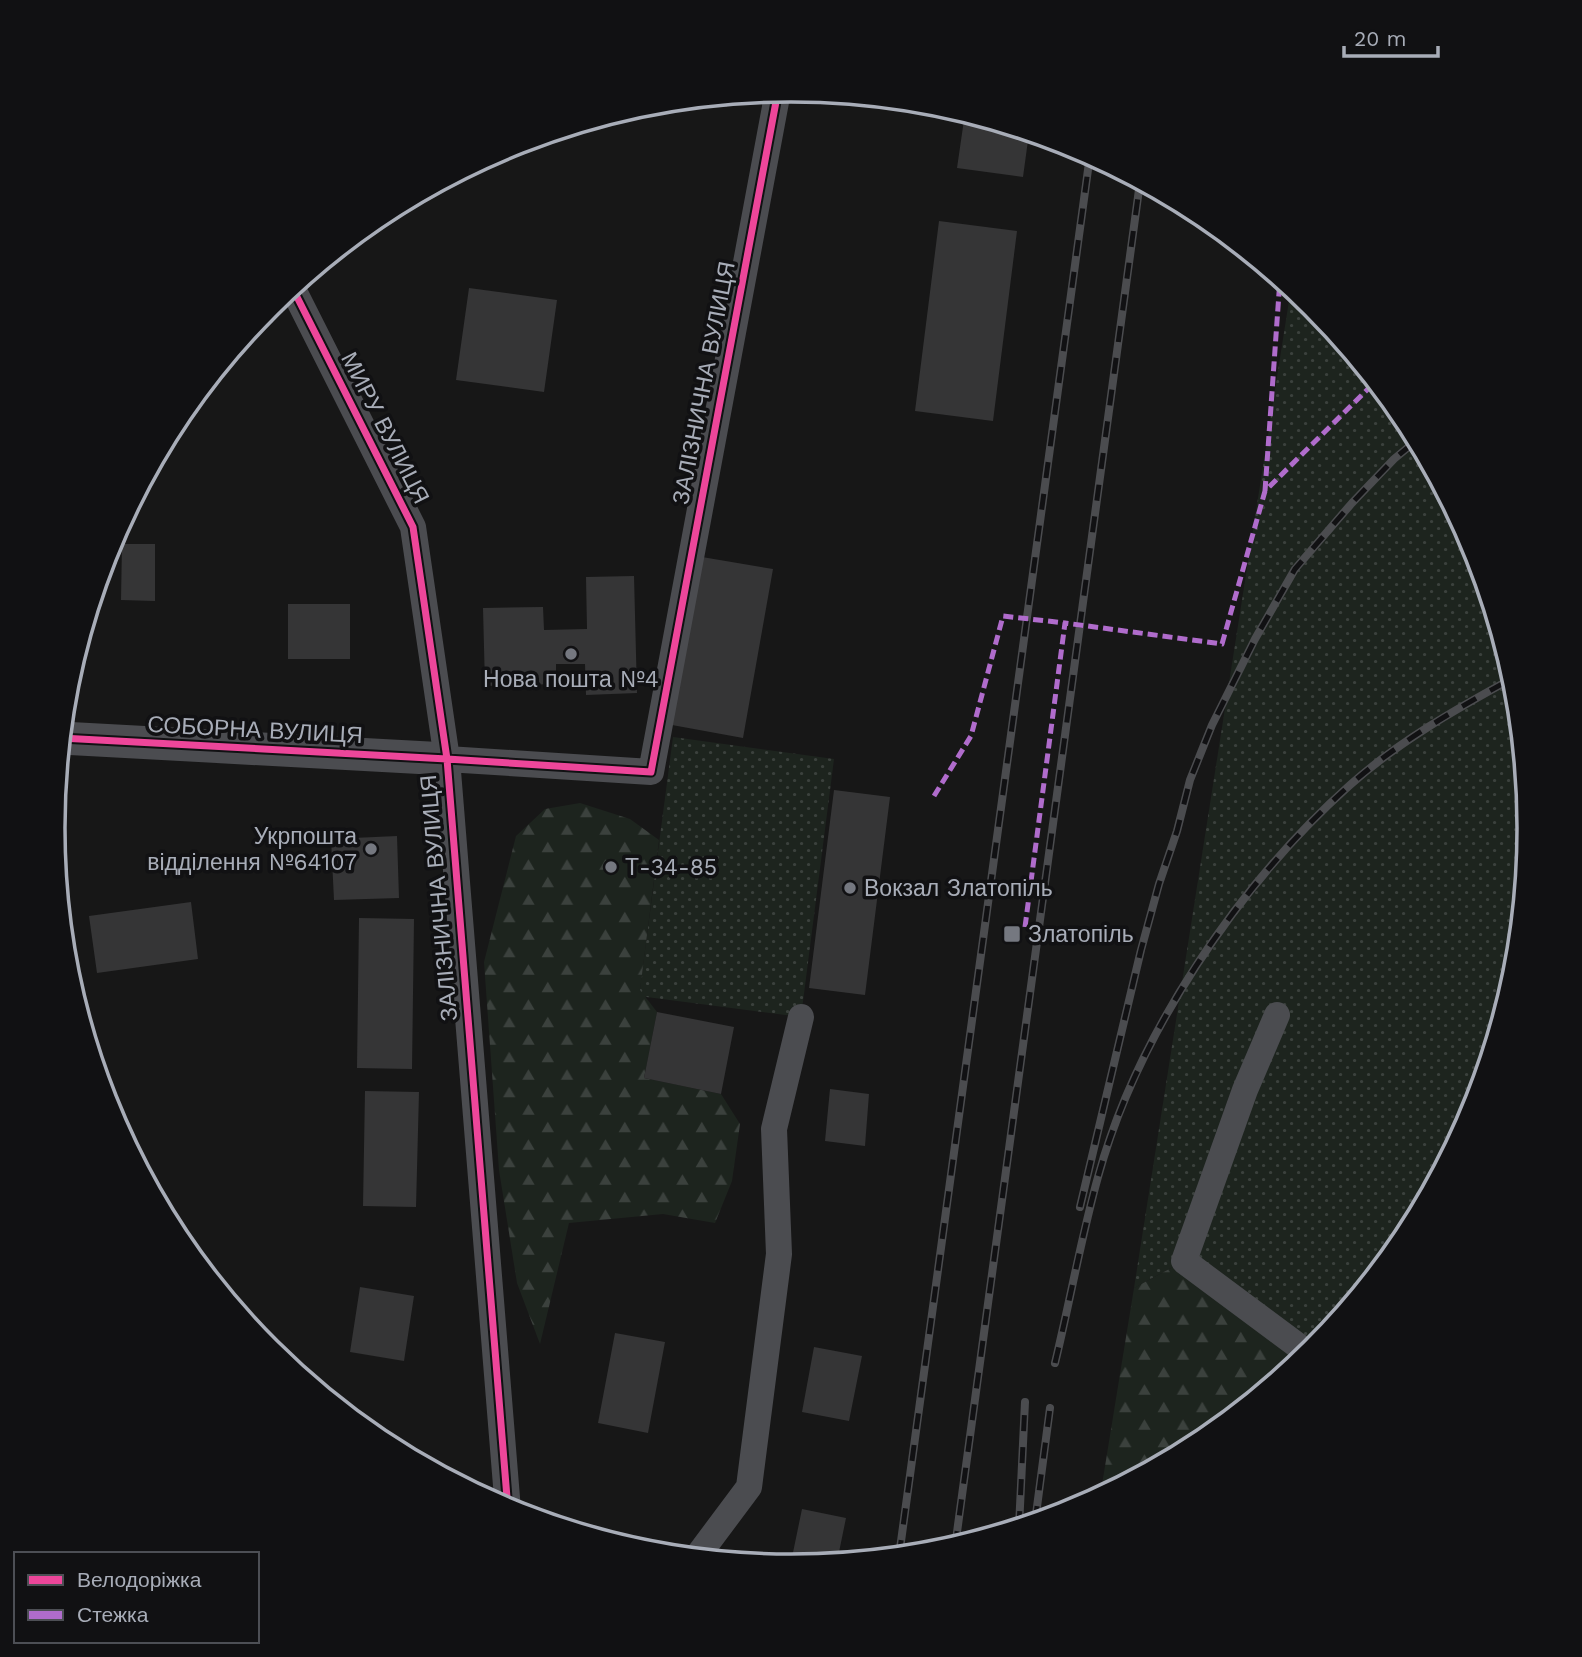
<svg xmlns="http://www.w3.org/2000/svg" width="1582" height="1657" font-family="'Work Sans',sans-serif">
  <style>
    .grass { fill: url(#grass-dots) }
    .forest { fill: url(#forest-firs) }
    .building { fill: #353536 }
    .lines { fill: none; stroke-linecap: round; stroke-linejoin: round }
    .minor { stroke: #4b4c50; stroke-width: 26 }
    .tertiary { stroke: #4b4c50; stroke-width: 33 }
    .rail-casing { stroke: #4b4c4f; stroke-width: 8 }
    .rail { stroke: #111113; stroke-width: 5; stroke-dasharray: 16; stroke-linecap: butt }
    .quiet { stroke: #b06ccc; stroke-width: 5; stroke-dasharray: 10 5; stroke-linecap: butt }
    .cycleway-casing { stroke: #111113; stroke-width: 11 }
    .cycleway { stroke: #ed469a; stroke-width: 7 }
    .poi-dot { fill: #757880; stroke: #111113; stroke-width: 2.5 }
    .labels { text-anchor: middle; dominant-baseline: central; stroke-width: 7; stroke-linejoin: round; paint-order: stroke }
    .street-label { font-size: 23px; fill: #a8adb8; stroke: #111113 }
    .poi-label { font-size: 23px; fill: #a8adb8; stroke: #111113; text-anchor: start }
    .rim { fill: none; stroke: #a8adb8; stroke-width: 3.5 }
  </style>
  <defs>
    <pattern id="grass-dots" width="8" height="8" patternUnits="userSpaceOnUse" patternTransform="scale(1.75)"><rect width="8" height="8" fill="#1d241e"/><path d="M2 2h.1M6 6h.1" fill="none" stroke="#3b413d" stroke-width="1.8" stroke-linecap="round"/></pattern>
    <pattern id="forest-firs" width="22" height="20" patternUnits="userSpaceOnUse" patternTransform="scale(1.75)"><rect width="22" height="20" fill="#1d241e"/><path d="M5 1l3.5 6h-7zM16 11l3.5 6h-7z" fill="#3b413d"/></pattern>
  </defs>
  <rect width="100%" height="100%" fill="#171717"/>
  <path class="grass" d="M1291,288L1313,307L1405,419L1473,546L1515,685L1529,829L1515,973L1473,1111L1405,1239L1313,1351L1184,1261L1134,1288Z
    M673,737L834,759L801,1017L639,996Z"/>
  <path class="forest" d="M580,803L630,819L659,840L640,990L657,1012L644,1078L721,1094L740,1124L732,1181L715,1223L663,1214L569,1223L540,1344L517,1283L499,1170L484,962L516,836L545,809Z
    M1184,1261L1309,1354L1201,1443L1100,1497L1134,1288Z"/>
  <path class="building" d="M729,96L727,107L691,101V100Z
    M965,113L1029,133L1023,177L957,168Z
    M939,221L1017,231L993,421L915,411Z
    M469,288L557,300L544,392L456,380Z
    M122,544H155V601L121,600Z
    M702,557L773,569L743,738L672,725Z
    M634,576L637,693L586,695L585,664H556V684L485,686L483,608L543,607L544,630L587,629L586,577Z
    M288,604H350V659H288Z
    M834,790L890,797L865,995L809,988Z
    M397,836L399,898L334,900L331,839Z
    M191,902L198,959L97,973L89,916Z
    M69,905L78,988L72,989L67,972L60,906Z
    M359,918L414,919L412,1069L357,1068Z
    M657,1012L734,1027L721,1094L644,1078Z
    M830,1089L869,1094L865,1146L825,1141Z
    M365,1091L419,1092L416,1207L363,1206Z
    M360,1287L414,1296L404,1361L350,1352Z
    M615,1333L665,1342L648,1433L598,1423Z
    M814,1347L862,1356L849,1421L802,1412Z
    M802,1509L846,1518L837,1562L790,1567Z"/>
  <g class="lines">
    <path class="minor" d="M292,287L413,527L447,759
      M1277,1015L1245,1090L1184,1261L1309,1354
      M508,1510L447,759L651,772L778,91
      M696,1558L749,1487L779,1254L774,1129L801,1017"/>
    <path class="tertiary" d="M61,738L447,759"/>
    <defs>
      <path id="rail" d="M1080,1207L1141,950L1159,884L1177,831L1190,780L1212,725L1255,639L1295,569L1352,503L1394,459L1417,440
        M1055,1363C1070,1301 1081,1238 1098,1177C1137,1034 1239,884 1350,785C1398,742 1456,709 1513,678
        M1035,1522L1050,1408
        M1019,1527L1025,1402
        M955,1547L1140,182
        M899,1556L1090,155"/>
    </defs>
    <use href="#rail" class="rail-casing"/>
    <use href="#rail" class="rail"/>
    <path class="quiet" d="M1265,491L1280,279
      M934,796L971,736L1003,616L1065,623
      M1025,927L1065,623L1222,644L1265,491L1375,382"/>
    <defs>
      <path id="cycleway" d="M61,738L447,759L413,527L292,287
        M508,1510L447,759L651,772L778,91"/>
    </defs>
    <use href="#cycleway" class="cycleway-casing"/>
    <use href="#cycleway" class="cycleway"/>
  </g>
  <g class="poi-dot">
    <circle cx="571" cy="654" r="7"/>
    <circle cx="371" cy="849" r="7"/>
    <circle cx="611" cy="867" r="7"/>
    <circle cx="850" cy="888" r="7"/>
    <rect x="1003" y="925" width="18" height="18" rx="3.5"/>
  </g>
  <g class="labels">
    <g class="street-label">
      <text transform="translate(704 383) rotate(-79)">ЗАЛІЗНИЧНА ВУЛИЦЯ</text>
      <text transform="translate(385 428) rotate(63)">МИРУ ВУЛИЦЯ</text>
      <text transform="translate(255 730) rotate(3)">СОБОРНА ВУЛИЦЯ</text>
      <text transform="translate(439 898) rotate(-95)">ЗАЛІЗНИЧНА ВУЛИЦЯ</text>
    </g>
    <g class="poi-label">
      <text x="571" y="679" text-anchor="middle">Нова пошта №4</text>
      <text x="357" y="836" text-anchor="end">Укрпошта<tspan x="357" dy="26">відділення №64107</tspan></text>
      <text x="625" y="867">Т-34-85</text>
      <text x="864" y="888">Вокзал Златопіль</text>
      <text x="1028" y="934">Златопіль</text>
    </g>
  </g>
  <path d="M0 0H1582V1657H0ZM65 828a726 726 0 1 1 1452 0a726 726 0 1 1-1452 0Z" fill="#111113" fill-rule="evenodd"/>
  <path class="rim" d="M65 828a726 726 0 1 1 1452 0a726 726 0 1 1-1452 0Z"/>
  <rect x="14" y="1552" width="245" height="91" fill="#111113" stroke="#4d4f55" stroke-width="2"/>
  <rect x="28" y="1575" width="35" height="10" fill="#ed469a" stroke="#4d4f55" stroke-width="2"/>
  <text x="77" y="1587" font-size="21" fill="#a8adb8">Велодоріжка</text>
  <rect x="28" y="1610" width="35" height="10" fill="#b06ccc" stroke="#4d4f55" stroke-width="2"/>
  <text x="77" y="1622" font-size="21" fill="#a8adb8">Стежка</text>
  <path d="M1344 46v10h94v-10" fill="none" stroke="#a8adb8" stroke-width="3.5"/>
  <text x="1354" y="46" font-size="21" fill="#a8adb8" stroke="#111113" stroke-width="5" paint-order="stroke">20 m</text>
</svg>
